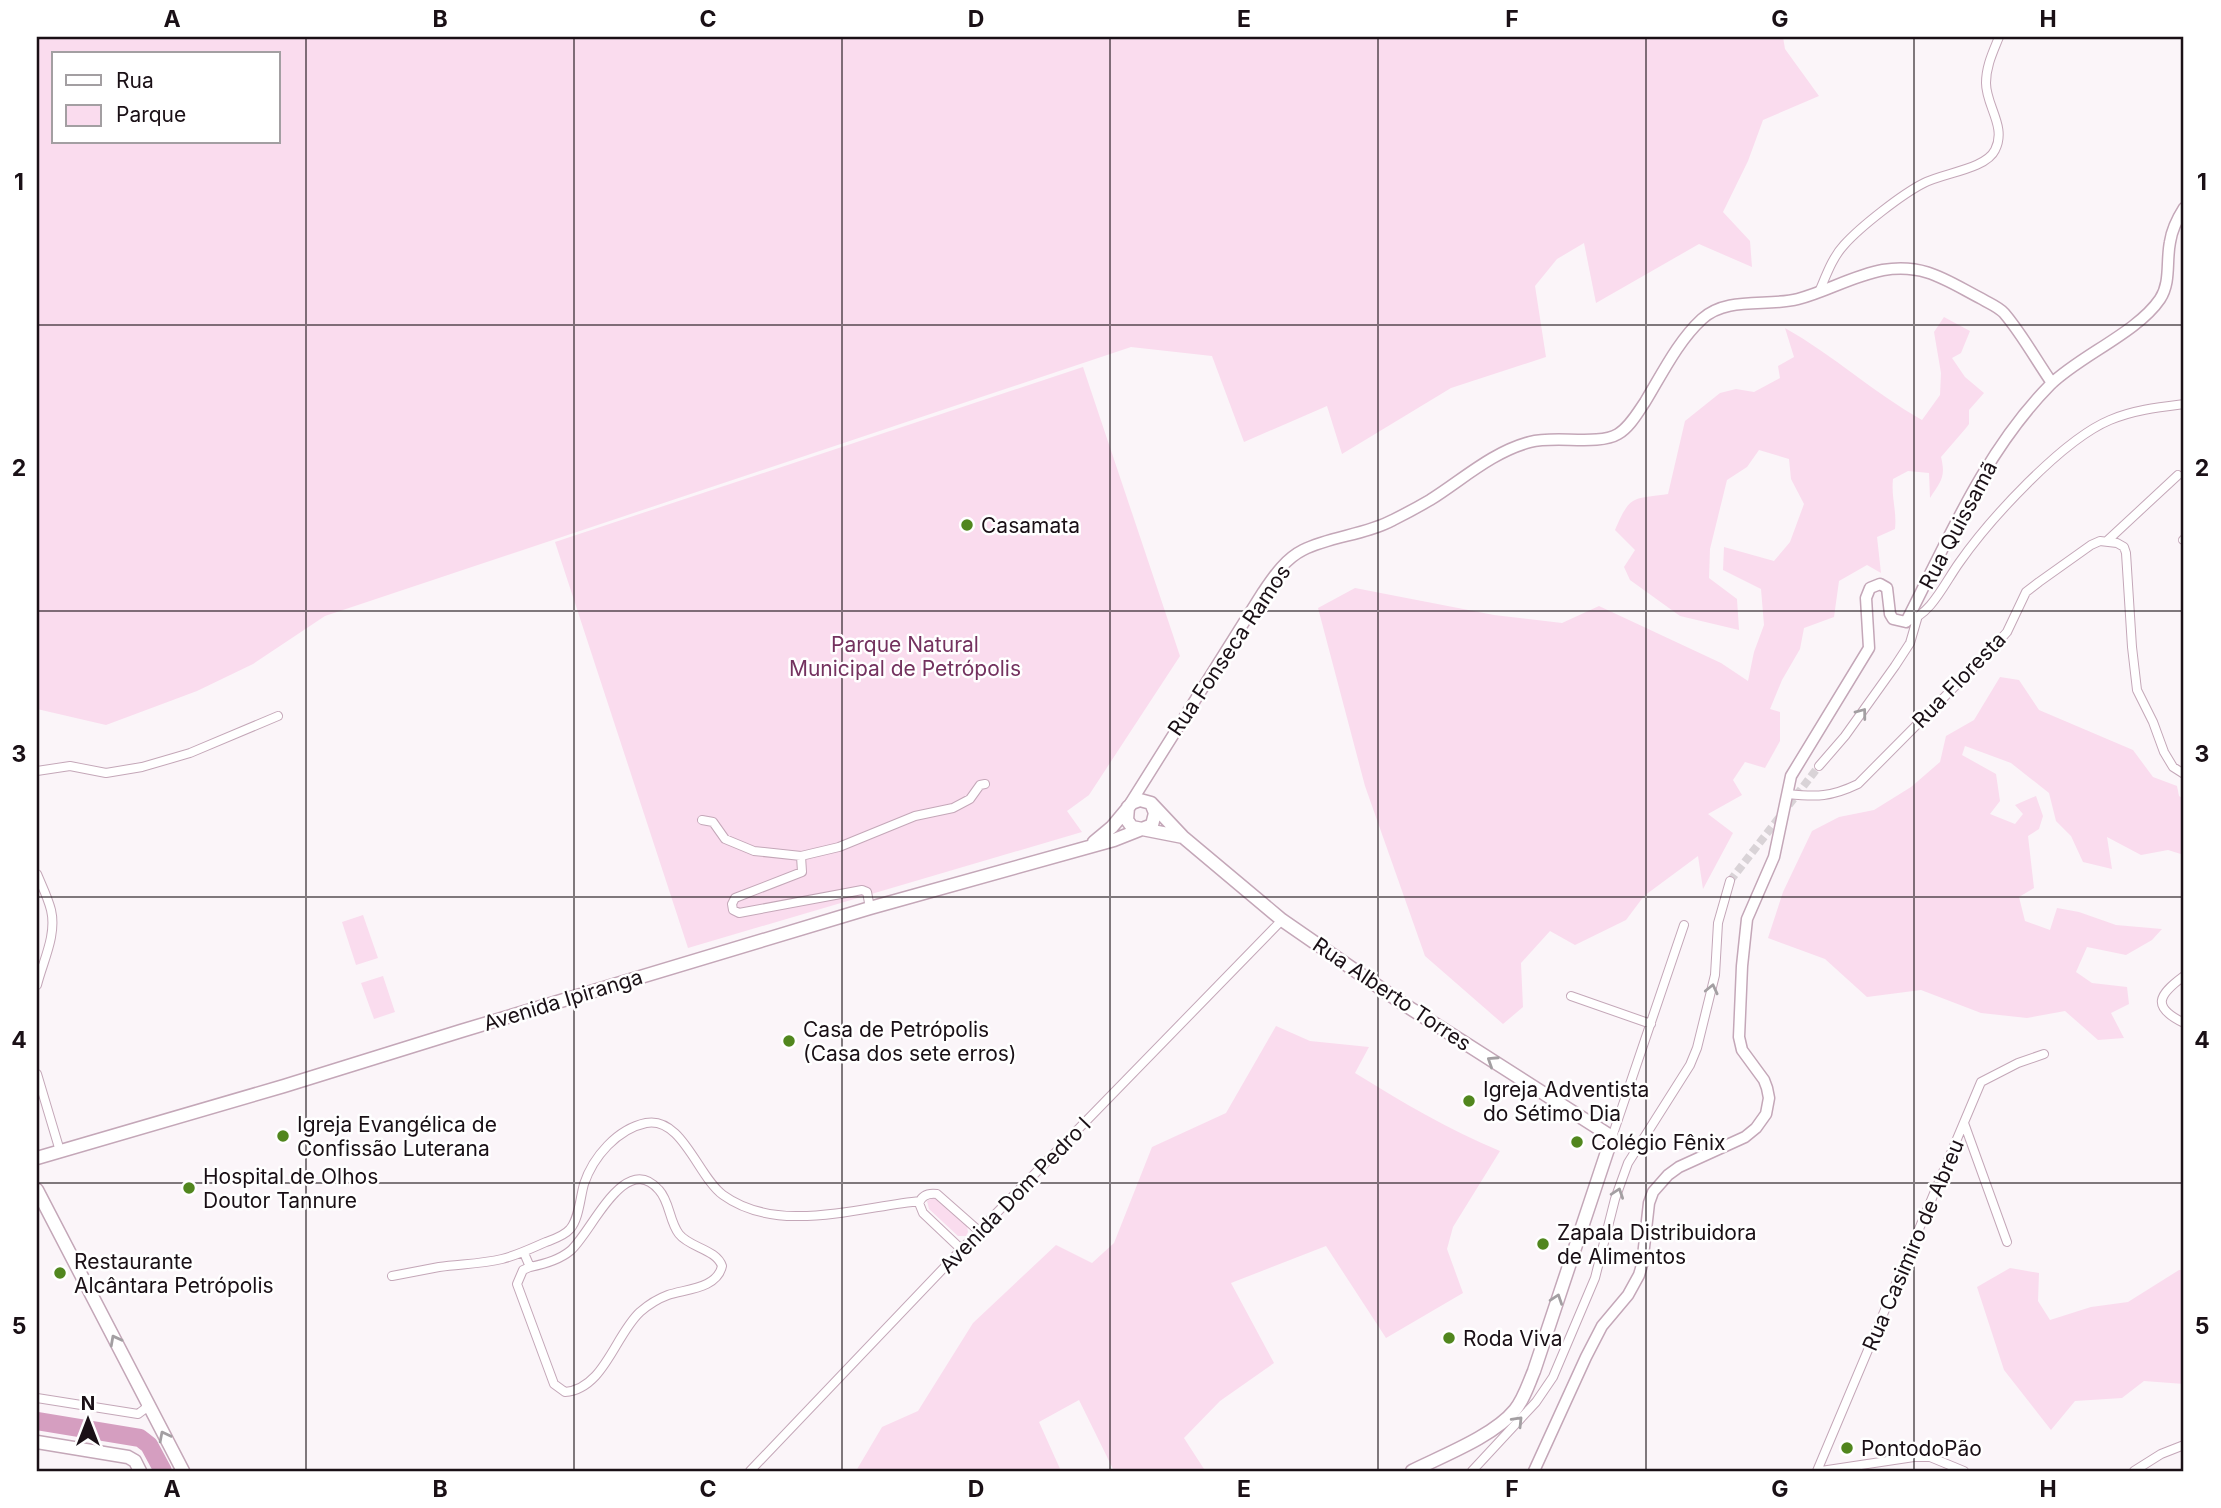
<svg xmlns="http://www.w3.org/2000/svg" width="2221" height="1508" font-family="Inter,sans-serif">
  <style>
    .green { fill: #fadcee; fill-rule: evenodd }
    .lines { fill: none; stroke-linecap: round; stroke-linejoin: round }
    .river { stroke: #d59ec0; stroke-width: 18 }
    .minor-tunnel { stroke: #d9d3d7; stroke-width: 8; stroke-dasharray: 8 4; stroke-linecap: butt }
    .minor-casing { stroke: #c4a7b8; stroke-width: 10 }
    .tertiary-casing { stroke: #c4a7b8; stroke-width: 13 }
    .secondary-casing { stroke: #c4a7b8; stroke-width: 15 }
    .minor { stroke: #fff; stroke-width: 8 }
    .tertiary { stroke: #fff; stroke-width: 10 }
    .secondary { stroke: #fff; stroke-width: 12 }
    .oneway { stroke: #a39fa2 }
    .grid { fill: none; stroke: #1a1016; stroke-width: 2; stroke-opacity: 0.55 }
    .poi-dot { fill: #51861e; stroke: #fff; stroke-width: 2.5 }
    .labels { text-anchor: middle; dominant-baseline: central; stroke-width: 5; stroke-linejoin: round; paint-order: stroke }
    .poi-label { font-size: 21px; fill: #1a1016; stroke: #fff; text-anchor: start }
    .street-label { font-size: 21px; fill: #1a1016; stroke: #fff }
    .park-label { font-size: 21px; fill: #74325f; stroke: #fff }
    .neatline { fill: none; stroke: #1a1016; stroke-width: 2.5 }
    .grid-label { font-size: 23px; text-anchor: middle; font-weight: bold; fill: #1a1016 }
  </style>
  <rect width="100%" height="100%" fill="#fbf5f9"/>
  <path class="green" d="M37,37H1783L1785,49L1819,96L1763,120L1748,161L1723,212L1750,241L1752,267L1699,244L1596,303L1584,243L1557,259L1535,286L1546,357L1451,388L1342,454L1327,406L1244,442L1212,356L1131,347L325,616L253,664L197,691L106,725L37,709ZM54,54H278V142H54Z
    M1944,317L1970,331L1961,353L1952,358L1965,377L1984,393L1969,410V424L1966,428L1941,457C1946,477 1941,481 1930,498L1929,473L1908,471L1893,479C1891,497 1897,511 1895,529L1877,537L1881,573L1867,565L1839,581L1834,617L1804,628L1800,649L1782,680L1770,709L1780,712V741L1765,768L1745,762L1733,780L1742,795L1708,814L1733,833L1703,889L1698,856L1644,896L1626,920L1575,945L1550,931L1521,963L1523,1007L1503,1024L1425,956L1365,786L1318,608L1355,588L1494,615L1562,623L1599,606L1721,663L1748,681L1754,652L1764,625L1761,589L1723,570L1724,547L1774,561L1790,542L1804,504L1791,479L1789,459L1759,450L1747,467L1727,480L1710,549L1709,578L1737,599L1739,630L1680,616L1630,580L1624,567L1635,550L1615,530C1630,495 1632,499 1668,494L1685,421L1720,393L1736,389L1754,392L1780,378L1778,366L1794,357L1785,328C1833,355 1874,393 1922,420L1940,395L1941,373L1934,332Z
    M1083,367L1180,656L1089,795L1067,811L1082,832L688,948L555,542Z
    M2000,677L2019,680L2039,710L2133,750L2153,777L2177,786L2179,796L2184,799V855L2168,850L2141,855L2107,837L2112,869L2083,862L2071,836L2056,821L2049,793L2011,763L1965,746L1962,755L1996,774L2000,801L1990,814L2015,824L2023,814L2015,805L2036,796L2043,816L2039,829L2028,836L2034,888L2019,897L2025,921L2050,930L2057,908L2079,912L2116,925L2162,929L2152,940L2126,955L2087,947L2076,972L2092,983L2127,987L2129,1004L2111,1013L2124,1038L2098,1040L2065,1011L2027,1018L1981,1013L1921,990L1867,997L1825,959L1768,938L1783,892L1812,831L1839,817L1874,810L1911,787L1940,762L1946,736L1974,720Z
    M363,915L378,958L356,965L342,922Z
    M383,976L395,1012L374,1019L361,983Z
    M1276,1026L1310,1041L1369,1047L1355,1073C1402,1102 1449,1130 1500,1151L1453,1227L1447,1249L1463,1293L1386,1338L1326,1246L1231,1283L1274,1363L1220,1401L1184,1438L1204,1469L1200,1471H1114L1079,1400L1039,1422L1061,1471H856L882,1427L918,1411L973,1323L1056,1245L1092,1263L1114,1243L1152,1147L1226,1113Z
    M934,1197L967,1226L968,1232L966,1236H958L929,1209L927,1201Z
    M2010,1268L2039,1273L2038,1301L2050,1320L2091,1307L2128,1302L2179,1270H2184V1384L2144,1381L2122,1398L2075,1401L2051,1430L2004,1370L1977,1287Z"/>
  <g class="lines">
    <path class="river" d="M37,1421L140,1438L149,1445L163,1471"/>
    <path class="minor-tunnel" d="M1730,881L1819,766"/>
    <defs>
      <path id="minor" d="M1819,292C1826,276 1832,258 1844,245C1860,227 1902,194 1924,183C1943,173 1986,169 1995,150C2007,127 1986,106 1986,83C1986,66 1993,52 1999,37
        M2108,540L2178,475
        M2183,540L2184,539
        M1906,622C1931,615 1944,584 1959,563C1989,520 2062,440 2110,420C2133,410 2160,407 2184,404
        M1819,766L1845,736L1895,666L1910,643L1917,619
        M37,771L70,766L106,773L142,767L190,753L278,716
        M1788,794C1817,797 1831,797 1858,784L1989,652L2007,632L2026,592L2039,582L2091,545L2100,541L2117,543L2124,547L2126,553L2132,647L2137,690L2153,722L2164,752L2173,767L2184,774
        M702,820L713,822L725,839L754,851L801,856L802,872L735,898L732,904L733,910L739,913L862,890L867,892L870,908
        M801,856L839,847L915,816L953,808L970,799L980,785L985,784
        M37,874C42,886 48,898 51,910C57,935 43,961 37,985
        M2184,976C2158,995 2151,1007 2184,1023
        M1571,996L1651,1024
        M37,1074L60,1151
        M1964,1123L2007,1242
        M1612,1137L1684,925
        M961,1249L923,1213L919,1203C922,1195 929,1193 937,1194L979,1231
        M524,1253L530,1267L523,1270L517,1284L554,1384L565,1392C604,1389 615,1335 640,1312C648,1305 657,1299 668,1295C685,1289 717,1289 722,1266C716,1249 690,1248 679,1234C669,1221 670,1202 659,1190C624,1150 591,1234 570,1251C559,1260 545,1264 530,1267
        M392,1276C407,1273 423,1270 439,1267C460,1264 482,1264 502,1259C518,1255 532,1248 546,1242C554,1239 564,1236 570,1229C579,1219 580,1198 584,1184C593,1157 617,1129 646,1123C682,1116 698,1177 723,1195C778,1235 859,1207 920,1201
        M37,1398L138,1414L146,1408V1401
        M750,1471L979,1231L1282,920
        M1472,1471L1536,1402L1553,1377L1595,1278L1615,1199L1628,1163L1690,1065L1697,1048L1715,975L1718,923L1730,881
        M1817,1471L1981,1082L2018,1063L2044,1054
        M1821,1471L1914,1457H1930L1964,1471
        M2134,1471L2161,1454L2184,1445"/>
      <path id="tertiary" d="M1128,807L1263,592C1274,576 1285,559 1303,550C1331,536 1365,535 1393,520C1405,514 1418,507 1430,500C1462,480 1492,452 1530,442C1555,435 1598,446 1618,434C1630,427 1638,412 1645,402C1662,374 1678,341 1702,319C1727,296 1767,307 1798,299C1828,291 1852,276 1883,270C1925,263 1947,281 1982,299C1990,304 1997,306 2004,313C2022,334 2036,360 2052,383
        M1534,1471L1586,1357L1602,1326L1628,1295L1639,1275L1642,1265L1649,1203L1653,1192L1668,1175L1679,1167L1745,1137L1756,1128L1766,1114L1769,1098L1767,1088L1764,1080L1742,1050L1739,1037L1742,966L1747,919L1774,857L1791,776L1869,648L1866,598L1870,588L1880,584L1887,588L1890,614L1893,619L1906,622C1948,540 1985,451 2050,385C2079,356 2137,333 2160,299C2171,282 2166,262 2170,242C2172,229 2177,219 2184,208"/>
      <path id="secondary" d="M1128,807L1127,820L1132,827L1183,837
        M1094,842L1112,827L1132,803L1140,800L1151,803L1183,837L1282,920L1402,1003L1612,1137L1534,1371C1528,1385 1524,1399 1515,1410C1494,1436 1442,1456 1412,1471
        M37,1158L284,1086L461,1031L870,908L1114,840L1152,825L1155,813L1151,803
        M37,1190L183,1471
        M37,1442L128,1457L135,1461L140,1471"/>
    </defs>
    <use href="#minor" class="minor-casing"/>
    <use href="#tertiary" class="tertiary-casing"/>
    <use href="#secondary" class="secondary-casing"/>
    <use href="#minor" class="minor"/>
    <use href="#tertiary" class="tertiary"/>
    <use href="#secondary" class="secondary"/>
  </g>
  <defs><path id="oneway-chevron" d="M-2-3.5L2.5 0L-2 3.5" fill="none" stroke-width="1.6" stroke-linecap="round" stroke-linejoin="round" transform="scale(1.75)"/></defs>
  <g class="oneway">
    <use href="#oneway-chevron" transform="translate(1862 713) rotate(-53)"/>
    <use href="#oneway-chevron" transform="translate(1712 989) rotate(-77)"/>
    <use href="#oneway-chevron" transform="translate(1492 1061) rotate(-147)"/>
    <use href="#oneway-chevron" transform="translate(1618 1193) rotate(-71)"/>
    <use href="#oneway-chevron" transform="translate(1557 1299) rotate(-71)"/>
    <use href="#oneway-chevron" transform="translate(115 1340) rotate(-118)"/>
    <use href="#oneway-chevron" transform="translate(1518 1421) rotate(-46)"/>
    <use href="#oneway-chevron" transform="translate(164 1436) rotate(-117)"/>
  </g>
  <path class="grid" d="M306,37V1471M574,37V1471M842,37V1471M1110,37V1471M1378,37V1471M1646,37V1471M1914,37V1471M37,325H2184M37,611H2184M37,897H2184M37,1183H2184"/>
  <g class="poi-dot">
    <circle cx="967" cy="525" r="7"/>
    <circle cx="789" cy="1041" r="7"/>
    <circle cx="1469" cy="1101" r="7"/>
    <circle cx="283" cy="1136" r="7"/>
    <circle cx="1577" cy="1142" r="7"/>
    <circle cx="189" cy="1188" r="7"/>
    <circle cx="1543" cy="1244" r="7"/>
    <circle cx="60" cy="1273" r="7"/>
    <circle cx="1449" cy="1338" r="7"/>
    <circle cx="1847" cy="1448" r="7"/>
  </g>
  <g class="labels">
    <g class="poi-label">
      <text x="981" y="525">Casamata</text>
      <text x="803" y="1029">Casa de Petrópolis<tspan x="803" dy="24">(Casa dos sete erros)</tspan></text>
      <text x="1483" y="1089">Igreja Adventista<tspan x="1483" dy="24">do Sétimo Dia</tspan></text>
      <text x="297" y="1124">Igreja Evangélica de<tspan x="297" dy="24">Confissão Luterana</tspan></text>
      <text x="1591" y="1142">Colégio Fênix</text>
      <text x="203" y="1176">Hospital de Olhos<tspan x="203" dy="24">Doutor Tannure</tspan></text>
      <text x="1557" y="1232">Zapala Distribuidora<tspan x="1557" dy="24">de Alimentos</tspan></text>
      <text x="74" y="1261">Restaurante<tspan x="74" dy="24">Alcântara Petrópolis</tspan></text>
      <text x="1463" y="1338">Roda Viva</text>
      <text x="1861" y="1448">PontodoPão</text>
    </g>
    <g class="street-label">
      <text transform="translate(1958 525) rotate(-62)">Rua Quissamã</text>
      <text transform="translate(1229 650) rotate(-56)">Rua Fonseca Ramos</text>
      <text transform="translate(1959 680) rotate(-46)">Rua Floresta</text>
      <text transform="translate(1392 994) rotate(34)">Rua Alberto Torres</text>
      <text transform="translate(563 1000) rotate(-17)">Avenida Ipiranga</text>
      <text transform="translate(1015 1195) rotate(-46)">Avenida Dom Pedro I</text>
      <text transform="translate(1913 1245) rotate(-67)">Rua Casimiro de Abreu</text>
    </g>
    <g class="park-label">
      <text x="905" y="644">Parque Natural<tspan x="905" dy="24">Municipal de Petrópolis</tspan></text>
    </g>
  </g>
  <rect width="2221" height="1508" fill="none" stroke="#ffffff" stroke-width="77"/>
  <rect x="52" y="52" width="228" height="91" fill="#ffffff" stroke="#a39fa2" stroke-width="2"/>
  <rect x="66" y="75" width="35" height="10" fill="#ffffff" stroke="#a39fa2" stroke-width="2"/>
  <text x="116" y="88" font-size="21" fill="#1a1016">Rua</text>
  <rect x="66" y="105" width="35" height="21" fill="#fadcee" stroke="#a39fa2" stroke-width="2"/>
  <text x="116" y="122" font-size="21" fill="#1a1016">Parque</text>
  <g transform="translate(88 1420)" stroke="#ffffff" stroke-width="5" paint-order="stroke">
  <path d="M0-5L12 26L0 18L-12 26Z" fill="#1a1016"/>
  <text y="-10" font-size="19" font-weight="bold" text-anchor="middle" fill="#1a1016">N</text>
  </g>
  <rect x="38" y="38" width="2144" height="1432" class="neatline"/>
  <g class="grid-label">
    <text x="172" y="27">A</text>
    <text x="440" y="27">B</text>
    <text x="708" y="27">C</text>
    <text x="976" y="27">D</text>
    <text x="1244" y="27">E</text>
    <text x="1512" y="27">F</text>
    <text x="1780" y="27">G</text>
    <text x="2048" y="27">H</text>
    <text x="19" y="190">1</text>
    <text x="2202" y="190">1</text>
    <text x="19" y="476">2</text>
    <text x="2202" y="476">2</text>
    <text x="19" y="762">3</text>
    <text x="2202" y="762">3</text>
    <text x="19" y="1048">4</text>
    <text x="2202" y="1048">4</text>
    <text x="19" y="1334">5</text>
    <text x="2202" y="1334">5</text>
    <text x="172" y="1497">A</text>
    <text x="440" y="1497">B</text>
    <text x="708" y="1497">C</text>
    <text x="976" y="1497">D</text>
    <text x="1244" y="1497">E</text>
    <text x="1512" y="1497">F</text>
    <text x="1780" y="1497">G</text>
    <text x="2048" y="1497">H</text>
  </g>
</svg>
